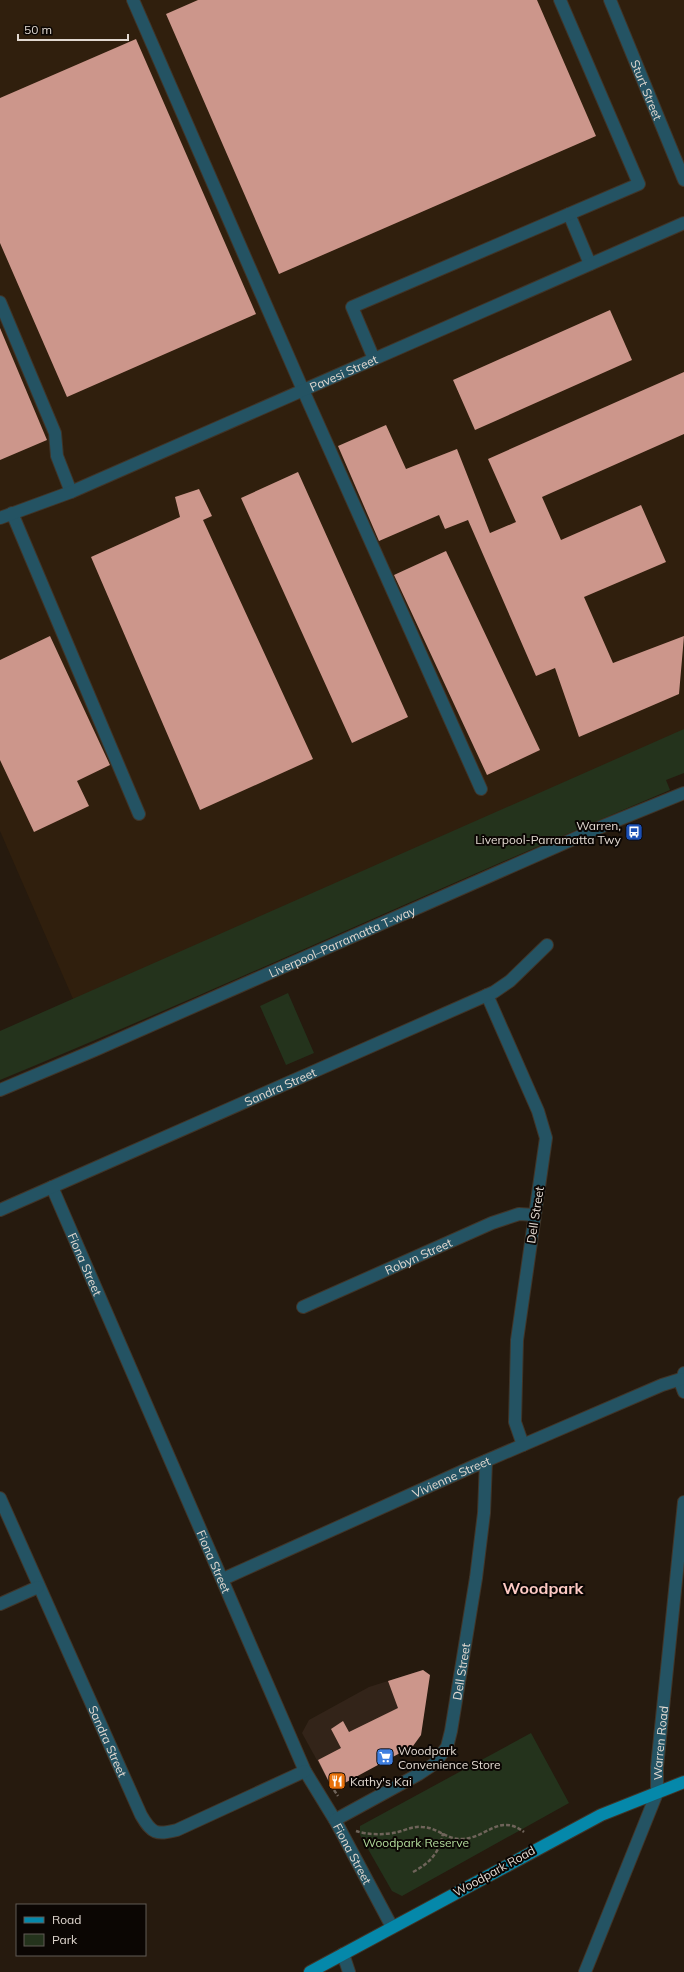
<svg xmlns="http://www.w3.org/2000/svg" width="684" height="1972" font-family="Mulish,sans-serif">
  <style>
    .commercial { fill: #332419 }
    .built { fill: #301f0d }
    .green { fill: #24331c }
    .building { fill: #cc968b }
    .lines { fill: none; stroke-linecap: round; stroke-linejoin: round }
    .minor-casing { stroke: #403529; stroke-width: 14 }
    .major-casing { stroke: #403529; stroke-width: 14 }
    .path { stroke: #6f645a; stroke-width: 2.5; stroke-dasharray: 4 2; stroke-linecap: butt }
    .minor { stroke: #245363; stroke-width: 12 }
    .major { stroke: #0588aa; stroke-width: 12 }
    .labels { text-anchor: middle; dominant-baseline: central; stroke-width: 4; stroke-linejoin: round; paint-order: stroke }
    .street-label { font-size: 12px; fill: #e2d9d1; stroke: #0b0603 }
    .poi-label { font-size: 12px; fill: #e2d9d1; stroke: #0b0603; text-anchor: start }
    .park-label { font-size: 12px; fill: #b4de9d; stroke: #0b0603 }
    .district-label { font-size: 16px; font-weight: bold; fill: #fecac4; stroke: #0b0603 }
  </style>
  <rect width="100%" height="100%" fill="#261a0e"/>
  <path class="commercial" d="M423,1670L430,1675L421,1735L413,1746L369,1769L329,1782L302,1733L309,1720L369,1687Z"/>
  <path class="built" d="M0,0H684V741L77,1008L0,831Z"/>
  <path class="green" d="M684,729V773L666,780L670,790C446,884 225,987 0,1080V1031Z
    M288,993L314,1053L286,1065L260,1006Z
    M531,1733L569,1803L402,1896L392,1891L360,1835V1826Z"/>
  <path class="building" d="M198,0H537L596,136L279,274L166,14Z
    M136,39L256,314L67,397L0,243V98Z
    M610,310L632,360L475,430L453,380Z
    M0,328L47,440L0,460Z
    M684,372V434L542,497L561,540L641,505L666,562L584,597L613,663L684,636L679,694L579,737L555,668L536,676L468,520L445,529L439,515L379,541L338,446L386,425L406,469L457,449L490,533L516,522L488,459Z
    M298,472L408,717L352,743L241,498Z
    M199,489L212,516L203,520L313,759L200,810L91,557L180,517L175,497Z
    M446,551L540,750L487,775L394,575Z
    M50,636L110,765L77,781L89,806L34,832L0,760V660Z
    M423,1670L430,1675L421,1735L413,1746L341,1785L329,1782L318,1760L341,1748L331,1729L343,1721L349,1732L398,1708L388,1681Z"/>
  <g class="lines">
    <defs>
      <g id="minor">
        <path d="M133,0L303,390L481,789"/>
        <path id="s1" d="M610,0L684,180"/>
        <path d="M569,214L590,264"/>
        <path d="M0,302L55,433L57,456L71,492"/>
        <path d="M374,359L352,307L639,184L560,0"/>
        <path d="M12,513L139,814"/>
        <path id="s2" d="M0,518L71,492L684,223"/>
        <path d="M487,995L538,1111L546,1138L517,1340L515,1422L523,1445"/>
        <path id="s3" d="M0,1090L95,1050L603,826L684,793"/>
        <path id="s4" d="M52,1187L305,1771L335,1820L392,1927"/>
        <path id="s5" d="M0,1210L494,992L510,981L547,945"/>
        <path id="s6" d="M303,1307L492,1223L519,1214L535,1215"/>
        <path d="M684,1373L681,1384L684,1392"/>
        <path id="s7" d="M0,1498L141,1815C152,1834 156,1835 177,1830L305,1771"/>
        <path id="s8" d="M223,1579L474,1466L662,1385L681,1379"/>
        <path d="M0,1604L38,1587"/>
        <path id="s9" d="M335,1820L419,1774L434,1764L447,1747L451,1731L476,1578L484,1513L486,1461"/>
        <path d="M343,1954L349,1972"/>
        <path id="s10" d="M585,1972L657,1793V1767L684,1502"/>
      </g>
      <path id="major" d="M310,1972L601,1815L684,1782"/>
    </defs>
    <use href="#minor" class="minor-casing"/>
    <use href="#major" class="major-casing"/>
    <path class="path" d="M334,1790L338,1796
      M356,1831C367,1835 386,1835 398,1832C406,1830 413,1826 422,1827C437,1827 447,1840 462,1839C487,1838 499,1813 524,1832
      M413,1872C430,1863 440,1852 443,1833"/>
    <use href="#minor" class="minor"/>
    <use href="#major" class="major"/>
  </g>
  <defs>
    <symbol id="bus-square" viewBox="-11 -11 22 22"><rect x="-9" y="-9" width="18" height="18" rx="4" fill="#1a4fb4" stroke="#0b0603"/><path d="M-5-6H5V4H4V6H2V4H-2V6H-4V4H-5ZM-3.5-4V0h7V-4ZM-3.5 1.2v1.5H-2V1.2ZM2 1.2v1.5H3.5V1.2Z" fill="#fff"/></symbol>
    <symbol id="supermarket-square" viewBox="-11 -11 22 22"><rect x="-9" y="-9" width="18" height="18" rx="4" fill="#3f7fe0" stroke="#0b0603"/><path d="M-6-5.5h2.5l.6 2H6L4.5 2H-2.5L-4.4-4H-6ZM-1.5 3.2a1.3 1.3 0 1 0 .1 0ZM3 3.2a1.3 1.3 0 1 0 .1 0Z" fill="#fff"/></symbol>
    <symbol id="restaurant-square" viewBox="-11 -11 22 22"><rect x="-9" y="-9" width="18" height="18" rx="4" fill="#e8710a" stroke="#0b0603"/><path d="M-5-6h1v4h1v-4h1v4h1v-4h1v5L-1.5 .5V6h-2V.5L-5-1ZM5-6V6H3V1.5H1.5Q1.5-4 5-6Z" fill="#fff"/></symbol>
  </defs>
  <g fill-rule="evenodd">
    <use href="#bus-square" x="624" y="822" width="20" height="20"/>
    <use href="#supermarket-square" x="375" y="1747" width="20" height="20"/>
    <use href="#restaurant-square" x="327" y="1771" width="20" height="20"/>
  </g>
  <g class="labels">
    <g class="street-label">
      <text stroke="none"><textPath href="#s1" startOffset="97">Sturt Street</textPath></text>
      <text stroke="none"><textPath href="#s2" startOffset="373">Pavesi Street</textPath></text>
      <text stroke="none"><textPath href="#s3" startOffset="373">Liverpool–Parramatta T-way</textPath></text>
      <text stroke="none"><textPath href="#s5" startOffset="306">Sandra Street</textPath></text>
      <text transform="translate(535 1215) rotate(-81)">Dell Street</text>
      <text stroke="none"><textPath href="#s6" startOffset="126">Robyn Street</textPath></text>
      <text stroke="none"><textPath href="#s4" startOffset="84">Fiona Street</textPath></text>
      <text stroke="none"><textPath href="#s8" startOffset="250">Vivienne Street</textPath></text>
      <text stroke="none"><textPath href="#s4" startOffset="408">Fiona Street</textPath></text>
      <text stroke="none"><textPath href="#s9" startOffset="212">Dell Street</textPath></text>
      <text stroke="none"><textPath href="#s7" startOffset="266">Sandra Street</textPath></text>
      <text stroke="none"><textPath href="#s10" startOffset="243">Warren Road</textPath></text>
      <text stroke="none"><textPath href="#s4" startOffset="732">Fiona Street</textPath></text>
      <text transform="translate(494 1871) rotate(-29)">Woodpark Road</text>
    </g>
    <g class="poi-label">
      <text x="621" y="825" text-anchor="end">Warren,<tspan x="621" dy="14">Liverpool-Parramatta Twy</tspan></text>
      <text x="398" y="1750">Woodpark<tspan x="398" dy="14">Convenience Store</tspan></text>
      <text x="350" y="1781">Kathy's Kai</text>
    </g>
    <g class="park-label">
      <text x="416" y="1842">Woodpark Reserve</text>
    </g>
    <g class="district-label">
      <text x="543" y="1588">Woodpark</text>
    </g>
  </g>
  <rect x="16" y="1904" width="130" height="52" fill="#0b0603" stroke="#615a55"/>
  <rect x="24" y="1917" width="20" height="6" fill="#0588aa" stroke="#615a55"/>
  <text x="52" y="1924" font-size="12" fill="#e2d9d1">Road</text>
  <rect x="24" y="1934" width="20" height="12" fill="#24331c" stroke="#615a55"/>
  <text x="52" y="1944" font-size="12" fill="#e2d9d1">Park</text>
  <path d="M18 34v6h110v-6" fill="none" stroke="#e2d9d1" stroke-width="2"/>
  <text x="24" y="34" font-size="12" fill="#e2d9d1" stroke="#0b0603" stroke-width="3" paint-order="stroke">50 m</text>
</svg>
